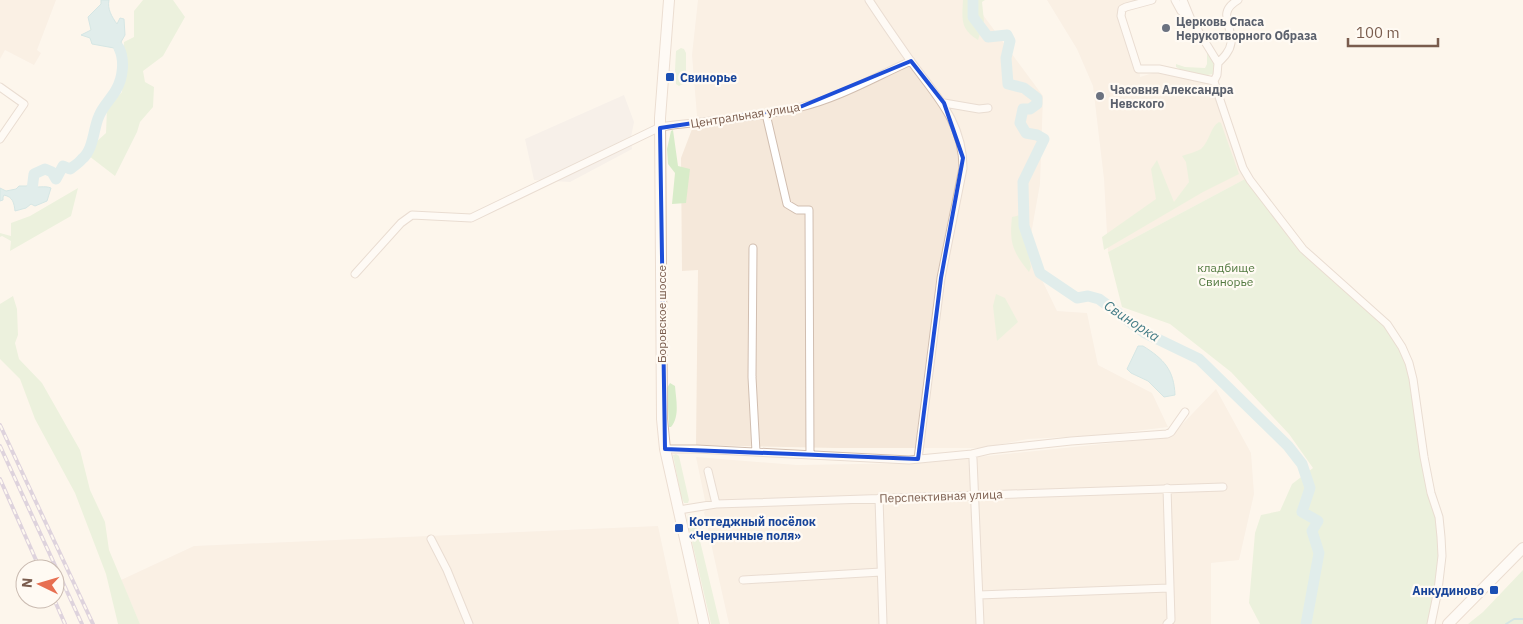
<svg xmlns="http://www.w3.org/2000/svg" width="1523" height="624" font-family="'IBM Plex Sans',sans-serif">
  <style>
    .residential { fill: #f5e8da }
    .industrial { fill: #efe9e4 }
    .green { fill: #d8ecc9 }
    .water { fill: #bfe3e8; stroke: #a5d3da }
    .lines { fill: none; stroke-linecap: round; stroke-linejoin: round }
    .stream { stroke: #a5d3da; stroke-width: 2 }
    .river { stroke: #bfe3e8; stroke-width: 11 }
    .minor-casing { stroke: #d1beb0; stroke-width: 9 }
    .secondary-casing { stroke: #d6c0b0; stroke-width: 12 }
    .minor { stroke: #fff; stroke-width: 7 }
    .secondary { stroke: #fff; stroke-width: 10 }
    .rail-casing { stroke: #b9a8c9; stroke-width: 4 }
    .rail { stroke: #fffaf3; stroke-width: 2; stroke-dasharray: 5.5; stroke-linecap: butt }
    .marked { fill: none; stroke: #1d4ed8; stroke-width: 4; stroke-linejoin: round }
    .worship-dot { fill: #6b7280; stroke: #fffaf3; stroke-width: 2 }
    .transit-dot { fill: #1a4fb4; stroke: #fffaf3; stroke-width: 2 }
    .labels { text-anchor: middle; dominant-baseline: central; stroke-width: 4.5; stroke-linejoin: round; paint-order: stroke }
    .worship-label { font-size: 12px; font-weight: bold; fill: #5b616d; stroke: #fffaf3; text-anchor: start }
    .transit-label { font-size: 12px; font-weight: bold; fill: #164399; stroke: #fffaf3; text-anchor: start }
    .street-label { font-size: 12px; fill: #7a5c4d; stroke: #fffaf3 }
    .park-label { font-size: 12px; fill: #537a41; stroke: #fffaf3 }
    .water-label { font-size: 14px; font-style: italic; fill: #437c86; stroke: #fffaf3 }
  </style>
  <rect width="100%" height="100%" fill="#fdf6ec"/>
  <path class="residential" d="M0,0H56L37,50L41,53L34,65L5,50L0,59Z
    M698,0H972L1043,96L1040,184L1028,251L1057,311L1087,313L1098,365L1152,393L1168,427L1102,435L1028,439L980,448H835L696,445L698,270L682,271L681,158L697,116L692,55Z
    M1047,0H1140L1123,12L1139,65L1140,77L1156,72L1208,84L1213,90L1245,179L1108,252L1104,179L1093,86L1077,49Z
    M1216,389L1251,453L1254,494L1239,560L1211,563V624H729L704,512L707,510L696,457L797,465L921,463L1170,437Z
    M658,526L679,624H140L121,580L194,546Z"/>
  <path class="industrial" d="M624,95L634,122L631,137L632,149L570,182L534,180L525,139Z"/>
  <path class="green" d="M143,0H173L185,17L163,56L143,71L145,82L154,87L153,107L140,122L137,132L115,176L89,156L95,143L106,133L107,108L122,92L124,42L134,37V11Z
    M963,0H985L982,2L984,21L978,40C960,29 962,19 963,0Z
    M681,48L684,49L686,53V79L685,83L679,86L676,84L675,70L676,51Z
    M1207,51L1216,65L1215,73C1206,78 1185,73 1176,67V64L1185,67L1205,68L1207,64Z
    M1219,122L1221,123L1239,174L1203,192L1104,250L1102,237L1156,199L1151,169L1157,160L1174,202L1189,182L1186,162L1182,156C1187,154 1196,152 1201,149C1210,141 1210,127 1219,122Z
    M673,130L678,166L690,169L686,203L672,204L675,173L668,164L667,149L671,131Z
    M1245,179L1297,246L1380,320C1393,336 1401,352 1409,372L1439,532L1438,566L1435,594L1428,624H1260L1249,603L1255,533L1261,515L1280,511L1292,484L1313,468L1289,434L1231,372L1170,324L1122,307L1108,252Z
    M78,188L71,216L10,251L11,241L2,236L0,237V233L11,236V223L30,216Z
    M1021,215L1031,267L1029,272C1013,252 1009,243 1012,217Z
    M996,294L1005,298L1018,322L997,341L993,306Z
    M13,296L17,309L18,335L15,343L19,359L42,383L80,450L90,490L105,522L109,550L140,624H118L106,574L75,493L35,419L20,379L0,359V304Z
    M670,383L675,386C676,400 680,416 671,427H669L667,388Z
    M676,454L679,456L689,500L688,503H684L681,496L673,455Z
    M690,514L695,520L720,624H711L687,520L688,515Z
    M1523,570V624H1468L1483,612Z"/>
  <path class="water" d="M101,0H109C107,9 112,17 117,24L120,18L124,19L125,35L121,42L124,49V61L120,62L114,48L92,44L90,38L81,35L91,30L88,17L101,4Z
    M31,185C38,189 44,185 51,188L47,201L35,206L31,204L26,208L15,211C14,203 13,197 4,195L3,197V200L0,201V188L6,191L16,189L19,186H26Z
    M1138,346H1143C1164,359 1174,370 1175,395L1164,397L1148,381L1131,373L1127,369Z"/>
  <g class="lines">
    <path class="stream" d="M1506,624L1514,619H1523"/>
    <path class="river" d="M973,0V17L988,37L1007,35L1010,41L1006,58L1008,84L1024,88L1037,98V104L1030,109H1023L1020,123L1026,133L1037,135L1044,139L1023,182L1024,226L1040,273L1077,298L1088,296L1099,299L1145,333L1199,359L1288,446L1302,464L1310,488L1302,512L1318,521L1312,531L1319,553L1306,624
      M25,197H28L32,190L34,174L45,169L52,172L56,179L63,166L70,169C74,166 79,163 82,159C94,149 93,129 99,116C103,106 111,99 116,90C123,78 125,60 119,48"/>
    <defs>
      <path id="minor" d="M869,0C882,20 896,40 910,60C935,95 963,121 963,168L941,278L918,459
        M1152,0L1126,7L1122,9L1121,16L1138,69H1159L1214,81
        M1175,0L1181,11L1191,19L1218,63L1217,75L1214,81L1216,88L1243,168L1250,180L1303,249L1387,324L1402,347L1409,363L1413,379L1424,457L1431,493L1439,517L1441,537L1442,556L1438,590L1431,624
        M1183,0L1190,17
        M1218,63C1224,57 1230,51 1231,43C1233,25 1216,13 1238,0
        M0,87L24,104L0,139
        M944,103L979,109L988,108
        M766,114L787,204L797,210H809L810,455
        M753,248L752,377L756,452
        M355,274L401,223L412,215L471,218L656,129L667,126C711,120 757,118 801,107C839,98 875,77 911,61
        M665,449H697L909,460L972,454L989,450L1071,441L1167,434L1171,432L1185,412
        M973,459L980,624
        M708,471L716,504
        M1167,488L1171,620L1167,624
        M879,498L883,624
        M679,510L716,504L1223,487
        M431,539L447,570L469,624
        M743,580L881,572
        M979,595L1169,588"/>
      <path id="secondary" d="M669,0L660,118L662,419L665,449L704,624
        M1448,624L1523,548"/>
    </defs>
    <use href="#minor" class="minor-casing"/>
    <use href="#secondary" class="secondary-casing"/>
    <use href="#minor" class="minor"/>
    <use href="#secondary" class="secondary"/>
    <defs>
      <path id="rail" d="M0,425L93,624
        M0,446L82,624
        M0,479L40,569
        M54,599L65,624"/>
    </defs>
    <use href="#rail" class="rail-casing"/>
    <use href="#rail" class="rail"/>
  </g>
  <path d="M0 0H1523V624H0ZM911,61L944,103L963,158L941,278L918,459L665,449L660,128L800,107Z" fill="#fdf6ec" fill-opacity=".55" fill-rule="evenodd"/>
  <path class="marked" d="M911,61L944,103L963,158L941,278L918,459L665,449L660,128L800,107Z"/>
  <g class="worship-dot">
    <circle cx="1166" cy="28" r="5"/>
    <circle cx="1100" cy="96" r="5"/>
  </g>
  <g class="transit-dot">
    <rect x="665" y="72" width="10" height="10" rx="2.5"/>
    <rect x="674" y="523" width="10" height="10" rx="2.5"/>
    <rect x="1489" y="585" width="10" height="10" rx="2.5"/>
  </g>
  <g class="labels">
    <g class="worship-label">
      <text x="1176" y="21">Церковь Спаса<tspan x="1176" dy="14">Нерукотворного Образа</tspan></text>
      <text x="1110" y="89">Часовня Александра<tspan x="1110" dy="14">Невского</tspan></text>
    </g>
    <g class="transit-label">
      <text x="680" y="77">Свинорье</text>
      <text x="689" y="521">Коттеджный посёлок<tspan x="689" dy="14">«Черничные поля»</tspan></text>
      <text x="1484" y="590" text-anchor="end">Анкудиново</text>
    </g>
    <g class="street-label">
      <text transform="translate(745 115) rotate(-9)">Центральная улица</text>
      <text transform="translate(661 314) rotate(-90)">Боровское шоссе</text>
      <text transform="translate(941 496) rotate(-2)">Перспективная улица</text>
    </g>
    <g class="park-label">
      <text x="1226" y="267">кладбище<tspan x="1226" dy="14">Свинорье</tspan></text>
    </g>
    <g class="water-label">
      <text transform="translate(1132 321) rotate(33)">Свинорка</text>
    </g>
  </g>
  <g transform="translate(40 584) rotate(275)"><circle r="24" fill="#fffaf3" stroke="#cabbb1"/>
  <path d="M0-4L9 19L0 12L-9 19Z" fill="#e76f51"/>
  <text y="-8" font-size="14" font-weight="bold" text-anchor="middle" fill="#7a5c4d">N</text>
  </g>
  <path d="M1348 38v8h90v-8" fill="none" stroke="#7a5c4d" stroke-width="2.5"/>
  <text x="1356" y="38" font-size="15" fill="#7a5c4d" stroke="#fffaf3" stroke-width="4" paint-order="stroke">100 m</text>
</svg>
